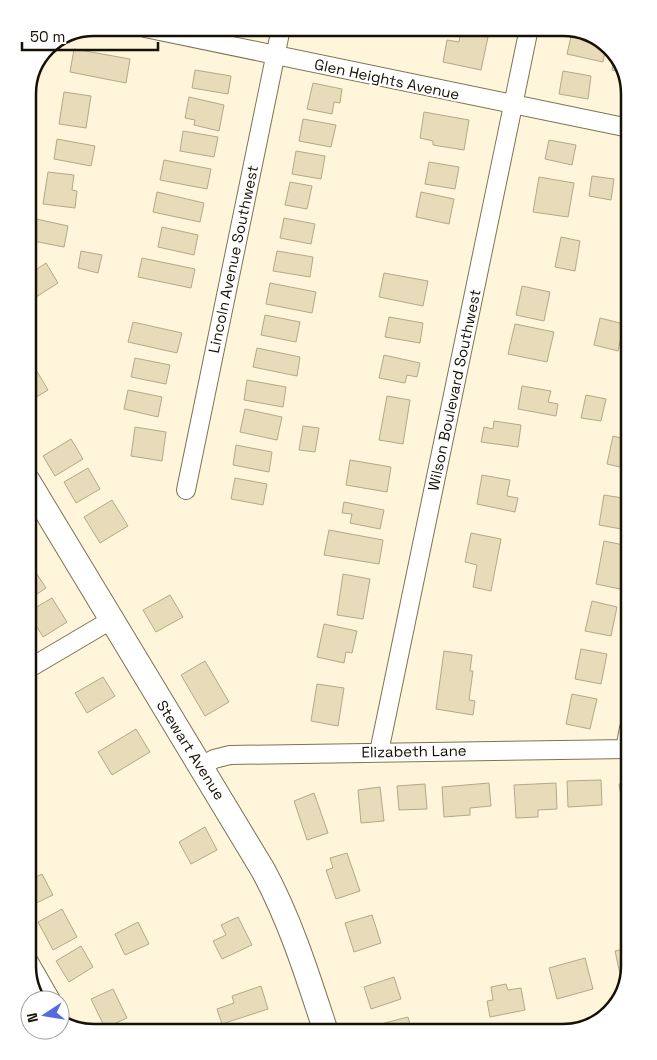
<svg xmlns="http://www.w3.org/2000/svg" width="657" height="1060" font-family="'Space Grotesk',sans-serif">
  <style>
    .building { fill: #e7dbba; stroke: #b4a888 }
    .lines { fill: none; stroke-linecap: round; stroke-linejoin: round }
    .street-casing { stroke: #7d7354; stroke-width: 20 }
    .secondary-casing { stroke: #7d7354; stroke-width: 26 }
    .street { stroke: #fff; stroke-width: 18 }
    .secondary { stroke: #fff; stroke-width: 24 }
    .labels { text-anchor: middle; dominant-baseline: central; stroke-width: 4.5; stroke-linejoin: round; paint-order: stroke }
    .street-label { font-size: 15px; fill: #151105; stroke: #fff }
    .rim { fill: none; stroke: #151105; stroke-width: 2.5 }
  </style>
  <rect width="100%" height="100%" fill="#fff5da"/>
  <path class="building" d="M461,32L488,37L481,70L443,62L447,40L459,42Z
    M572,32L599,39L606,46L603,62L567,54Z
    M74,49L130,59L126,83L70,72Z
    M614,57L622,65L624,73L612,70Z
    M195,70L231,76L228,94L192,88Z
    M563,71L591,76L588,99L559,94Z
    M313,83L342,89L340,103L334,102L332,114L307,109Z
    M64,92L91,96L86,128L59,124Z
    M189,97L224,105L219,131L194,125L195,120L185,118Z
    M424,112L469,120L464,150L433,145V141L420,138Z
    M303,119L336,125L331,147L299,141Z
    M183,131L218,137L214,157L180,151Z
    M57,139L95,146L91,166L54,159Z
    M549,140L576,145L572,165L545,159Z
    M296,151L325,156L321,179L292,174Z
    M164,160L211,169L207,189L160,180Z
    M429,162L459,167L455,189L425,184Z
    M48,172L74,175L72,190L77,191L75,208L43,204Z
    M592,176L614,179L611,200L589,196Z
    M539,177L574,183L568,217L533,212Z
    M290,182L312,186L307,209L285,205Z
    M157,192L204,203L200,222L153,212Z
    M421,192L454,199L449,224L416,217Z
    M32,218L68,226L64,247L28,240Z
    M284,218L315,224L311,244L280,238Z
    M162,227L198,235L194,255L158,247Z
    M561,237L580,241L575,271L555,267Z
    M81,251L102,255L98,273L78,268Z
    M277,251L313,257L310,277L273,271Z
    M142,258L195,269L191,288L138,277Z
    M46,263L58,283L36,297L28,284V275Z
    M384,273L428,281L423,306L379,297Z
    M270,283L316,292L312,313L266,304Z
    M522,286L550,292L544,321L516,315Z
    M265,315L300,322L296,342L261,335Z
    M389,317L423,323L420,343L385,337Z
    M600,318L624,324L618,351L594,345Z
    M133,322L182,333L177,353L128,342Z
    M515,324L554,332L547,362L508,354Z
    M257,348L300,357L297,376L253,367Z
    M384,355L420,363L417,377L407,375L405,383L379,378Z
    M135,358L170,365L166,384L131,377Z
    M35,368L48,390L28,402V372Z
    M247,380L286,387L283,407L244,400Z
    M522,386L551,391L548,402L558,404L556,416L518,409Z
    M128,390L162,397L158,417L124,409Z
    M586,395L606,399L601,421L581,418Z
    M387,396L410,400L403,444L379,440Z
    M624,399L629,400V413L622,411Z
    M245,409L282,417L277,440L240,432Z
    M494,421L521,425L518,447L481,442L484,427L493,429Z
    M303,426L319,428L315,452L299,450Z
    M135,427L166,432L162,461L131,456Z
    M613,436L629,440V469L607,464Z
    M71,439L83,459L55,476L43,456Z
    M236,445L272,452L269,472L233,465Z
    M350,460L391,467L387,492L346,485Z
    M88,468L100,489L76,503L64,482Z
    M482,475L510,480L507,496L518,498L515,512L477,504Z
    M235,478L267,484L263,505L231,499Z
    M604,495L629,499V516L627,530L599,525Z
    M112,500L128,526L100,543L84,517Z
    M344,502L384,510L380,529L350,523L352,514L342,513Z
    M329,530L383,540L379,564L324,555Z
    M471,533L501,539L491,591L473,587L477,565L465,562Z
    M604,541L629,546L620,589L596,584Z
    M33,568L46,588L28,600V572Z
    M343,574L370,579L363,619L337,615Z
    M170,595L183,617L156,632L143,610Z
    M52,598L67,622L43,637L28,612Z
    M592,601L617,607L611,636L585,631Z
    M324,624L357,631L352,653L346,652L344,663L317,657Z
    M581,649L607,654L601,684L575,679Z
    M444,651L472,655L470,671H473L469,700L475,701L473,715L436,709Z
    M205,661L229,702L205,716L181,675Z
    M103,677L115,696L87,713L75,693Z
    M317,684L344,688L338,726L311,721Z
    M572,694L597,699L590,729L566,724Z
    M136,729L150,752L112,775L98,752Z
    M601,780L602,805L568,807L567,781Z
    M489,783L491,806L470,808V815L444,817L442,787Z
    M556,783L557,809L538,810V817L516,818L514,785Z
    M629,783V814L624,815L619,784Z
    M425,784L427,809L399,810L397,786Z
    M380,787L384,821L361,823L358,790Z
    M314,793L328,833L307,840L294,801Z
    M205,827L217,850L191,864L179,842Z
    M347,853L360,891L336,899L326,870L333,868L330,858Z
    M42,874L53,895L28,907V881Z
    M62,909L77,937L53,950L38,922Z
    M372,915L381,943L354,952L345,923Z
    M238,917L252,945L222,959L213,941L226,935L221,925Z
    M138,922L149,944L125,955L115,934Z
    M81,946L93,967L69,982L56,961Z
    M629,948V966L628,972L620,974L615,951Z
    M585,958L593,989L557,999L549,968Z
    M394,977L401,999L371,1009L364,987Z
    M506,984L508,990L521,988L525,1010L490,1017L487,1001L493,1000L491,987Z
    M261,986L268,1009L222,1024L217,1009L234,1003L232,996Z
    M113,989L127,1018L105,1028L91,999Z
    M408,1017L412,1032H378L377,1025Z"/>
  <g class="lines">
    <defs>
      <path id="street" d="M145,28L629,128
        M186,490L281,28
        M28,669L111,620
        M625,749L629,728
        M379,752L529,28
        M201,767L214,759L230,755L629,749
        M28,960L51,1000"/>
      <path id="secondary" d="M28,481L263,870C291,922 308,977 326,1032"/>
    </defs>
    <use href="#street" class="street-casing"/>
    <use href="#secondary" class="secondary-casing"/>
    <use href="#street" class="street"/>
    <use href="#secondary" class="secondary"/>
  </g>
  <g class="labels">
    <g class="street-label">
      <text transform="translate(387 79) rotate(12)">Glen Heights Avenue</text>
      <text transform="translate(233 259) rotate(-78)">Lincoln Avenue Southwest</text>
      <text transform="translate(454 390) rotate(-78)">Wilson Boulevard Southwest</text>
      <text transform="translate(191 750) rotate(58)">Stewart Avenue</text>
      <text transform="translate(414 751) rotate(-1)">Elizabeth Lane</text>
    </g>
  </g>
  <path d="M0 0H657V1060H0ZM94 36H563A58 58 0 0 1 621 94V966A58 58 0 0 1 563 1024H94A58 58 0 0 1 36 966V94A58 58 0 0 1 94 36Z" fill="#fff" fill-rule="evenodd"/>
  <path class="rim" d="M94 36H563A58 58 0 0 1 621 94V966A58 58 0 0 1 563 1024H94A58 58 0 0 1 36 966V94A58 58 0 0 1 94 36Z"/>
  <g transform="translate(45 1015) rotate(258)"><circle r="24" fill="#ffffff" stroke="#a1a09b"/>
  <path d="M0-4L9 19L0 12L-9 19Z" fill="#546ce1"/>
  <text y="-8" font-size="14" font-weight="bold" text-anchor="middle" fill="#151105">N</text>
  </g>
  <path d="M22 42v8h136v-8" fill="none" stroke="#151105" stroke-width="2.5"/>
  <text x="30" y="42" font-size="15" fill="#151105" stroke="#ffffff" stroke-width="4" paint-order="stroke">50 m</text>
</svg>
